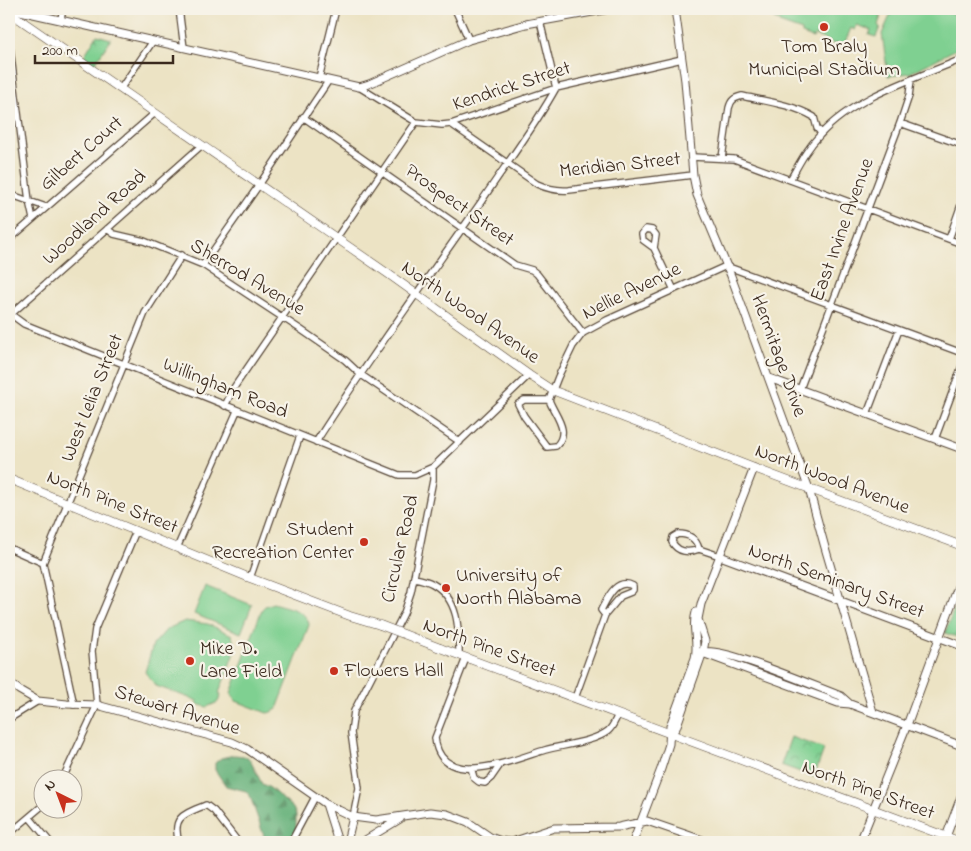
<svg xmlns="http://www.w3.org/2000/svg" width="971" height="851" font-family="'Indie Flower',sans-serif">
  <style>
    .forest { fill: url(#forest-firs); stroke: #516e4c }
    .park { fill: url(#park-crowns); stroke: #5d7d58 }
    .pitch { fill: #7fd091; stroke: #5d7d58 }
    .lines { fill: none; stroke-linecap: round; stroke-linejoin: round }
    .minor-casing { stroke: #564637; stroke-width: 8 }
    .tertiary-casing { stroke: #564637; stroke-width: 9 }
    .secondary-casing { stroke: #564637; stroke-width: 9 }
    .minor { stroke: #fff; stroke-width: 5.5 }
    .tertiary { stroke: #fff; stroke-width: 7 }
    .secondary { stroke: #fff; stroke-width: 8 }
    .secondary-bridge-casing { stroke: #564637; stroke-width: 9; stroke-linecap: butt }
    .secondary-bridge { stroke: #fff; stroke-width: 8 }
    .poi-dot { fill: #c8321e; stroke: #f7f3e8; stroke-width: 2 }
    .labels { text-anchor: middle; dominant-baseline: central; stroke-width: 4.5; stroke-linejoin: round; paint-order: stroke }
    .poi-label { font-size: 20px; fill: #3b2a1e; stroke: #f7f3e8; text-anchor: start }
    .street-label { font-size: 20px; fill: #3b2a1e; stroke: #f7f3e8 }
  </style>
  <defs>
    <pattern id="forest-firs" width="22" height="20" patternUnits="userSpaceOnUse" patternTransform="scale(1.25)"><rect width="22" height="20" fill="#67b27b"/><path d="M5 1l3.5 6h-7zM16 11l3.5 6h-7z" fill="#569164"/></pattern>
    <pattern id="park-crowns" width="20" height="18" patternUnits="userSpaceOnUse" patternTransform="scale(1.25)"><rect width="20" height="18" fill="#7fd091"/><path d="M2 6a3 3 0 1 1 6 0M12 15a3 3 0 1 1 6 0" fill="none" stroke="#69a976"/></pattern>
  </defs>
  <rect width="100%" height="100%" fill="#f7f3e8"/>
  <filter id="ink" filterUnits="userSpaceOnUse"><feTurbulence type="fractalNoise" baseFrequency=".02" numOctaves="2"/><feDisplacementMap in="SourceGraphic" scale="10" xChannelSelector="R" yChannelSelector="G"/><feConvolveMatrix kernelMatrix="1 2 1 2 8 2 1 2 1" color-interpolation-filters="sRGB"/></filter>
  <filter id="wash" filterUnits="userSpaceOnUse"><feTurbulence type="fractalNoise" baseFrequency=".0096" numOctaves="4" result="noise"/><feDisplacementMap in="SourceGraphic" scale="20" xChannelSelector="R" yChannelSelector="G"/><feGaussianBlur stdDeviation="1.12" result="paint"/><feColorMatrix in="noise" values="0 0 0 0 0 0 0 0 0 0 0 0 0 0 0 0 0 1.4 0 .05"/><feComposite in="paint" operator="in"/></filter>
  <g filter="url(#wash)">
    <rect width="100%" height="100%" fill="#ece3c4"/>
    <path class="forest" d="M234,755L244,756L250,760L262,784L270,788L293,808L296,815V842H266L250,796L246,791L226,786L215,770V763L221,758Z"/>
    <path class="park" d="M97,35L111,39L93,66L82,59Z
      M962,588V639L945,633Z
      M791,737L824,749L814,777L781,765Z"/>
    <path class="pitch" d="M778,9H887L886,11L883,10L878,25L880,27L876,37L869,35L871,30L857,25L855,30L851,28L844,45L837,43L836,45L815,35L813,38L802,34V31L779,23L780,21L774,19Z
      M893,9H943L962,18V46L910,73L888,76L882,34Z
      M205,586L252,605L241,633L194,614Z
      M273,603C285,607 308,610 309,625L277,709L272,712L267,713L236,701L231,693L262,609L265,606Z
      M185,621L208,624L232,635L235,650L219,693L221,694L218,702L207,707L197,704L198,701L156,686L145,672L153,645L167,629Z"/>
  </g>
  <g filter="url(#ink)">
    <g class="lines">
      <defs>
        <path id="minor" d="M179,9L184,48
          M455,9L469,40
          M61,19L63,9
          M9,40L29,201L33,219
          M319,78L336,9
          M359,87L416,122L442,125L451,124L556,88L682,59
          M121,88L153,41
          M303,117L515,265L532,270L537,274L583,333
          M900,123L962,145
          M451,124L537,184C548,189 557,191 569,190L693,175
          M692,157L734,159L962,244
          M722,158L729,108C731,100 734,98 742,96C765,101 794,105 814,117L817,128L821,133
          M790,180C799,164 807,148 820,135C855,96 915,79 962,59
          M9,194L46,207
          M107,229L114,234L144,241L203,265L300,329L345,360L360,374L460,442
          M646,229L652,230L656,235L654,248L643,240L642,234Z
          M949,239L962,202
          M9,240L155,113
          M654,248L674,290
          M203,265L259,185L329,80
          M9,313L24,324L399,475H415L433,467L529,375
          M9,316L202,145
          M800,389L900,123L909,96L911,80
          M524,400H549C555,416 571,431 556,446L547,447L524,416L518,404Z
          M549,400L558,377L573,346L583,333L607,320L726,266L962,353
          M225,406L233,389L416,122
          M867,414L899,330
          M935,439L962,366
          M316,442C368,360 425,282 481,202C506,164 534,128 556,88L540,21
          M678,534C689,534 696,538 699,549C689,553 678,553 672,542L673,537Z
          M9,548L43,563
          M177,548L237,411
          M699,549L720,556
          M250,578L300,436
          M414,578C420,579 428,581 433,584C459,599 459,629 459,655
          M466,658L435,738C440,792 515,759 545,750C563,745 594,742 608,731C613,727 615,720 618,715
          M575,698L605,615L601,610C607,599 616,577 633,586V590L631,592L621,596L605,615
          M74,705L43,563L145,313L182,255
          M9,719L38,701
          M471,768L474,778L479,782L485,783L491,778L500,765
          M63,778L97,705L92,651L95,629L136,531
          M353,817L359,788L351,733L354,711L404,613L411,592L433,480V467
          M30,818L50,842
          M9,834L42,806
          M179,842C171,816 185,814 206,805L214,811L238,842
          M291,842L315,797"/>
        <path id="tertiary" d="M11,9L359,87L369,84L469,40L526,24L609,9
          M675,9L685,81L693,175L697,195L731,276L809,489L824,544L873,712
          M769,378L962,449
          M720,556L962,646
          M697,651L838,703L850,704L962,746
          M703,652C724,647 816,687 841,696L850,704
          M9,682L19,690L38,701L67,704L97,705L232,742L247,749L326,804L353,817L376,820L430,812L447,814L468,822L490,837L501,841L512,842L554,828L619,827L647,821L708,842
          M670,734L676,728L703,652L705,641L698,619L701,604L754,468
          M326,804L338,842
          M946,837L962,794
          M347,842L353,817
          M362,842L400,819
          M633,842L661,769L669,744L670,726L695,658C699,642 691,628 696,612
          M860,842L907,725L962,576"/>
        <path id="secondary" d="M9,12L387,273L529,375L552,390L754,468L962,546
          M9,479L250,578L350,616L380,625
          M440,648L961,842"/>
      </defs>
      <use href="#minor" class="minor-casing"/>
      <use href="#tertiary" class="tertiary-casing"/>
      <use href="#secondary" class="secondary-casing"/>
      <use href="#minor" class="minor"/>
      <use href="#tertiary" class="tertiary"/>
      <use href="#secondary" class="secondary"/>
      <defs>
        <path id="secondary-bridge" d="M380,625L440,648"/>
      </defs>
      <use href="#secondary-bridge" class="secondary-bridge-casing"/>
      <use href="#secondary-bridge" class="secondary-bridge"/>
    </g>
  </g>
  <g class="poi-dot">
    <circle cx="824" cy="27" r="5"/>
    <circle cx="364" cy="542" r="5"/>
    <circle cx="446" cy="588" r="5"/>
    <circle cx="190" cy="661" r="5"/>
    <circle cx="334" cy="671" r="5"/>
  </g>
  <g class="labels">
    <g class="poi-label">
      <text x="824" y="47" text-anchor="middle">Tom Braly<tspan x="824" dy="23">Municipal Stadium</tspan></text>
      <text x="354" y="530" text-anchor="end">Student<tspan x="354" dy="23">Recreation Center</tspan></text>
      <text x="456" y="576">University of<tspan x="456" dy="23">North Alabama</tspan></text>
      <text x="200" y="649">Mike D.<tspan x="200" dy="23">Lane Field</tspan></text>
      <text x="344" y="671">Flowers Hall</text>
    </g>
    <g class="street-label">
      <text transform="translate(512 87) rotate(-18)">Kendrick Street</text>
      <text transform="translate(82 154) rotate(-41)">Gilbert Court</text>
      <text transform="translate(620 166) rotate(-6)">Meridian Street</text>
      <text transform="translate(459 206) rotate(35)">Prospect Street</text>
      <text transform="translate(95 218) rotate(-42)">Woodland Road</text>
      <text transform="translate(843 230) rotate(-70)">East Irvine Avenue</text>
      <text transform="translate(247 278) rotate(31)">Sherrod Avenue</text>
      <text transform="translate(632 292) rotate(-26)">Nellie Avenue</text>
      <text transform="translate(470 313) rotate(35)">North Wood Avenue</text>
      <text transform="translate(778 356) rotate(70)">Hermitage Drive</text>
      <text transform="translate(225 389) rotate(22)">Willingham Road</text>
      <text transform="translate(93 398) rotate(-68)">West Lelia Street</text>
      <text transform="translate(832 480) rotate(21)">North Wood Avenue</text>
      <text transform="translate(112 503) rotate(22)">North Pine Street</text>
      <text transform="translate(401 549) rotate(-77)">Circular Road</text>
      <text transform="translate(836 582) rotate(20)">North Seminary Street</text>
      <text transform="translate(489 649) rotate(20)">North Pine Street</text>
      <text transform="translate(177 711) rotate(17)">Stewart Avenue</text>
      <text transform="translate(868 791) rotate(20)">North Pine Street</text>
    </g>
  </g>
  <rect width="971" height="851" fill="none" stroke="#f7f3e8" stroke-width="30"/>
  <g transform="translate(58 794) rotate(318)"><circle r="24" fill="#f7f3e8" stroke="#aca397"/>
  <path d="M0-4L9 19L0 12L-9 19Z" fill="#c8321e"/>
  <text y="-8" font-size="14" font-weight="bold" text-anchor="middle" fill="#3b2a1e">N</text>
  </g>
  <path d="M35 55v8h138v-8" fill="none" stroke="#3b2a1e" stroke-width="2.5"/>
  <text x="42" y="55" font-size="15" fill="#3b2a1e" stroke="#f7f3e8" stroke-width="4" paint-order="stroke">200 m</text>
</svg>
